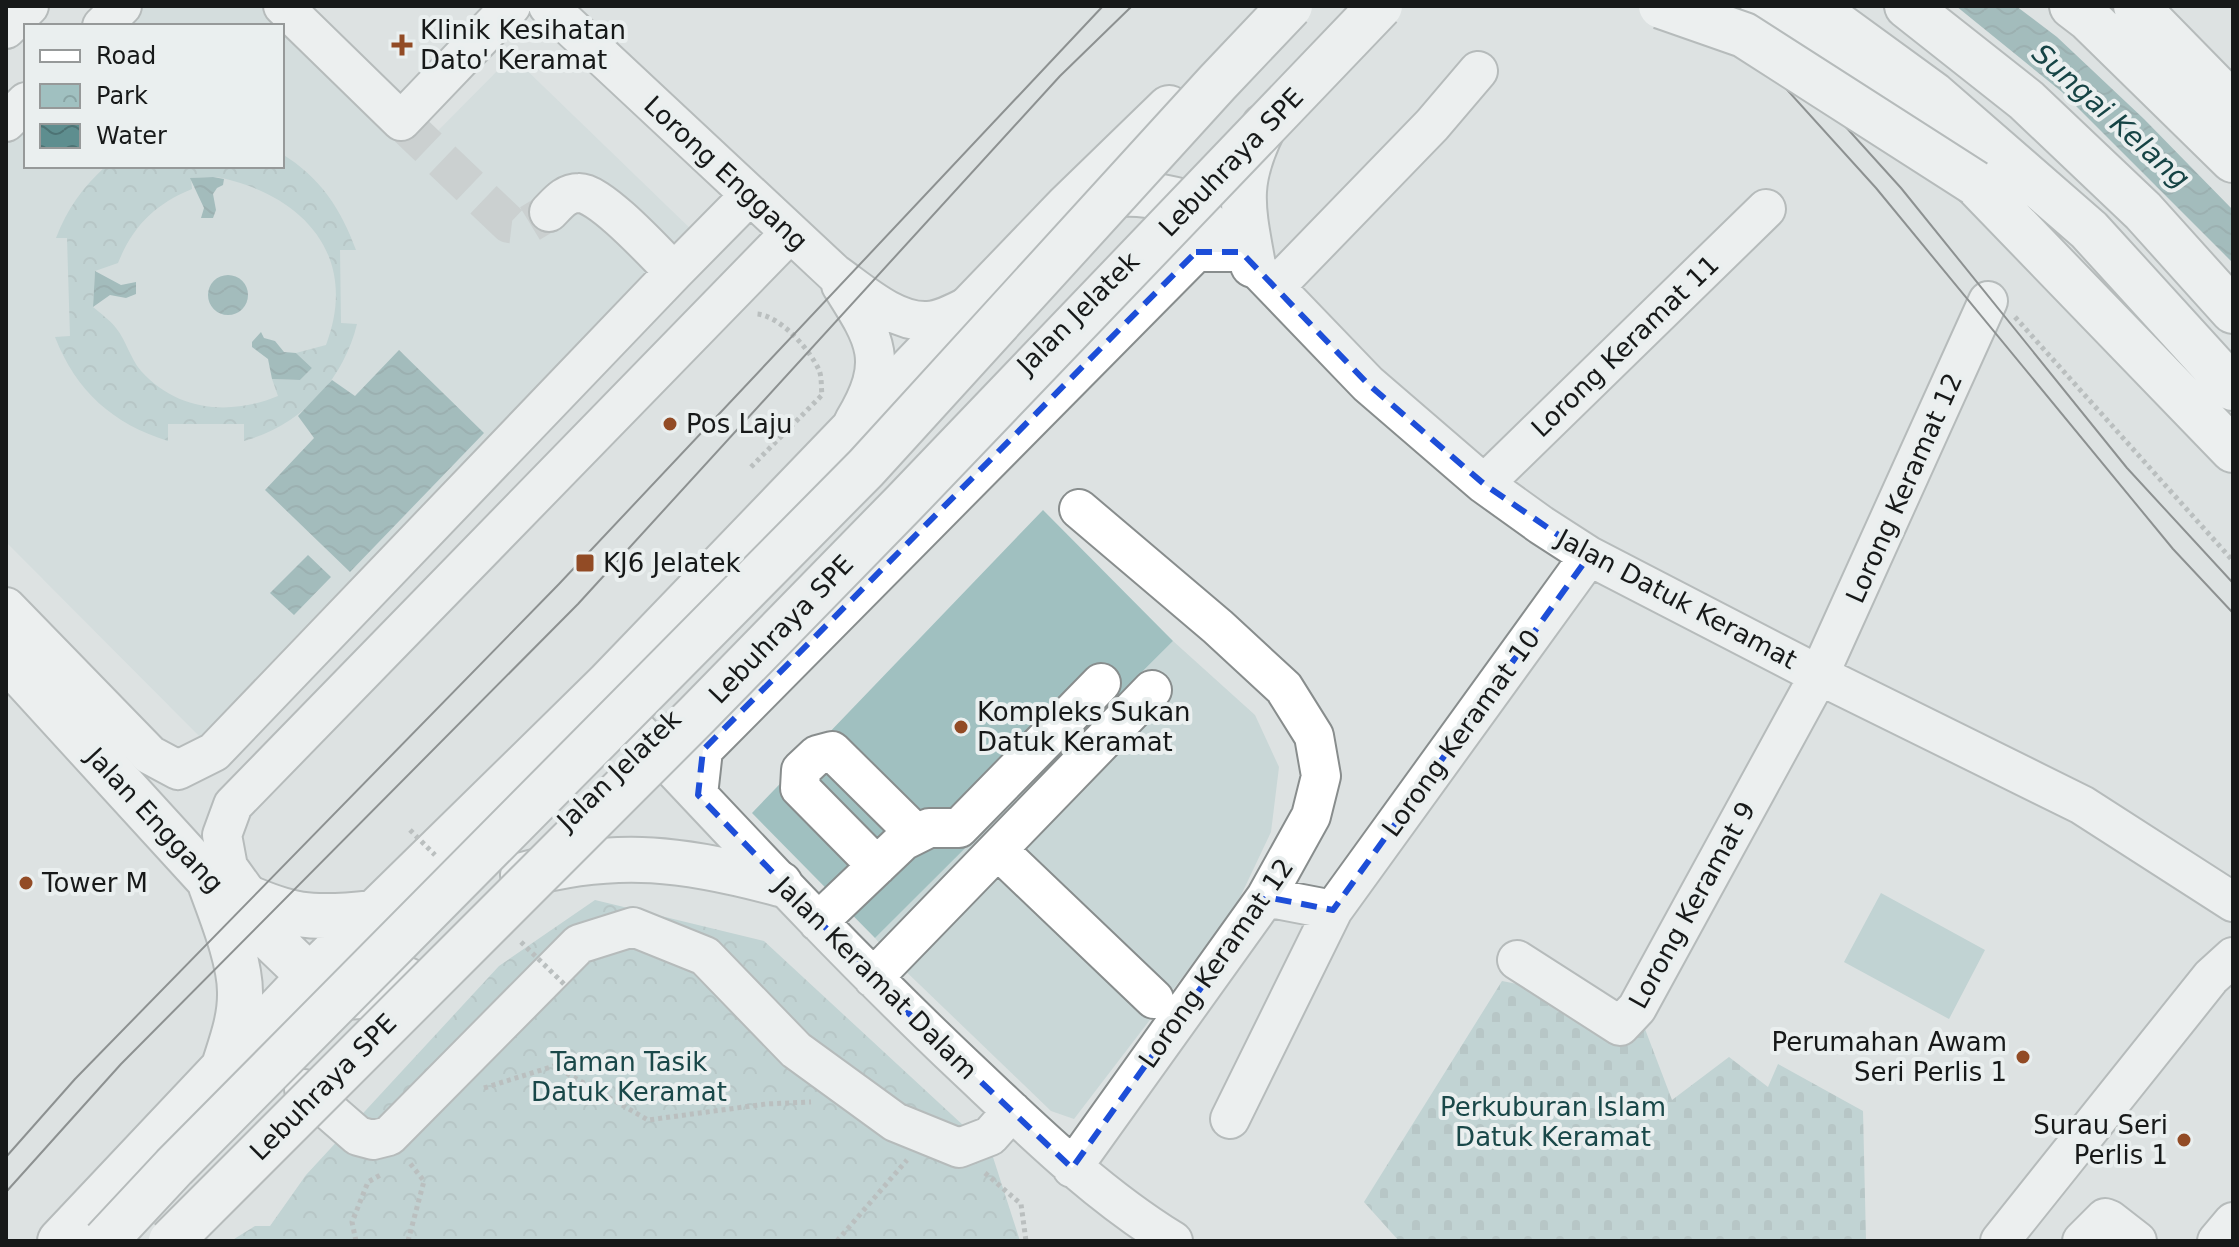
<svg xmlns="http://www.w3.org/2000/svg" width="2239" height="1247" font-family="'DejaVu Sans',sans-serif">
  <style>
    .built { fill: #c9d7d7 }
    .cemetery { fill: url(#cemetery-stones) }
    .park { fill: url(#park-crowns); fill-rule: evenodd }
    .pitch { fill: #a0c0c0 }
    .water { fill: url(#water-waves) }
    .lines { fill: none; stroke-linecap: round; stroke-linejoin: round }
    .minor-tunnel { stroke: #b5baba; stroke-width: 38; stroke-dasharray: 38 19; stroke-linecap: butt }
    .minor-casing { stroke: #888d8d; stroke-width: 42 }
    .major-casing { stroke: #888d8d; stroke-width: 48 }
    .highway-casing { stroke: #888d8d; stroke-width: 48 }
    .path { stroke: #919595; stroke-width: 5; stroke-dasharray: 4 4; stroke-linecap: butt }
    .minor { stroke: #fff; stroke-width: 38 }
    .major { stroke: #fff; stroke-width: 44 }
    .highway { stroke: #fff; stroke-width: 44 }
    .tram { stroke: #2e3030; stroke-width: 2 }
    .highway-bridge-casing { stroke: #888d8d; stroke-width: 48; stroke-linecap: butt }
    .path-bridge { stroke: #919595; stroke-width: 5; stroke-dasharray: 4 4; stroke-linecap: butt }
    .highway-bridge { stroke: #fff; stroke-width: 44 }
    .marked { fill: none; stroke: #1d4ed8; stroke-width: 6; stroke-dasharray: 16 10; stroke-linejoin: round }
    .poi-dot { fill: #924b25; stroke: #eaefef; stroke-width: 3 }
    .labels { text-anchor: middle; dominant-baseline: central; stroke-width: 8; stroke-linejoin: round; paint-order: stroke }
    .poi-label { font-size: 26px; fill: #171919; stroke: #eaefef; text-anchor: start }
    .street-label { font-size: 26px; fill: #171919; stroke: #eaefef }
    .park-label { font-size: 26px; fill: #1a4849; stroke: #eaefef }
    .water-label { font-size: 28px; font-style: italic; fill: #164445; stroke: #eaefef }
  </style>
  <defs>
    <pattern id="cemetery-stones" width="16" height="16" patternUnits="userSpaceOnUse" patternTransform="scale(2)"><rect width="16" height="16" fill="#a0c0c0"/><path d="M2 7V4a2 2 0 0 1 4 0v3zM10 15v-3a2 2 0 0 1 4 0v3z" fill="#89a4a4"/></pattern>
    <pattern id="park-crowns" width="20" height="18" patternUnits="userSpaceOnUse" patternTransform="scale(2)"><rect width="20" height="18" fill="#a0c0c0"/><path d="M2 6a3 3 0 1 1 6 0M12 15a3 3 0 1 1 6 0" fill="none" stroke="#89a4a4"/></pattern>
    <pattern id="water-waves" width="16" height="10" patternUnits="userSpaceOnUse" patternTransform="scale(2)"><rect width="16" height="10" fill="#5e8e8f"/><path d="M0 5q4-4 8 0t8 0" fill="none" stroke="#4d7374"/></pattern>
  </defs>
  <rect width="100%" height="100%" fill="#dde2e2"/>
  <path class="built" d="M140,6H272L420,149L512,56L698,236L207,744L6,542V139L26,119V166H282V26H120Z
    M1173,641L1255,715L1279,767L1271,832L1234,910L1074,1119L1051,1111L893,959L875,938Z"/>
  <path class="cemetery" d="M1502,981L1637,1008L1672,1100L1729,1057L1768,1087L1778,1064L1863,1111L1866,1241H1399L1364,1202Z"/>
  <path class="park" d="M282,154C320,177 341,209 356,250H340L341,323L357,324C343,381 301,425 244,441V424H168V441C113,424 76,391 55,337L70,336L67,238H56C67,209 83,187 106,166H282ZM191,178C201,178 212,176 222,178C306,197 359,258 326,345L296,353L312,368L300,380L272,379L278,396C230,416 177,411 141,371C130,358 126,340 116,328C110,320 101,314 93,307L95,271L118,263C133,226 155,204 192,189Z
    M595,900L764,941L991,1151L1020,1241H231L255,1226H270L306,1175L499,966Z"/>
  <path class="pitch" d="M1043,510L1173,641L875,938L752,813Z
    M1881,893L1985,950L1949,1019L1844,962Z"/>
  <path class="water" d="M1956,6H2016L2057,37L2144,119L2233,210V263L2062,92Z
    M213,177L224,179L223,185L217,188L213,194L216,210L213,218H201L204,208L190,178Z
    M95,271L121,285L136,282V294L126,298L110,295L93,307Z
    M208 295a20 20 0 1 1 40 0a20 20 0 1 1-40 0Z
    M261,332L264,338L275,341L284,352L296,353L312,368L300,380L272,379L268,359L252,347V342Z
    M399,350L484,433L350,572L265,490L314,438L298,416L332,380L355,396Z
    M308,555L331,577L294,615L270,593Z"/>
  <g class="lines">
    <path class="minor-tunnel" d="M401,121L509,224L526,226L549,212"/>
    <defs>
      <path id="minor" d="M283,6L401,121L511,6
        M548,6L834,273C860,291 894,323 928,321C944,320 960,310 974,303
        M102,26L122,6
        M6,29L29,6
        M6,122L26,102
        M1188,203L1241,252L1368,384L1484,484L1541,525L1589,556L1819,675L2082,805L2233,902
        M549,212C558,203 565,193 579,193C600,192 657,255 674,272
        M841,285C876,340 890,361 854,421
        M1275,287L1432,125L1478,71
        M1484,484L1766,209
        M6,607L150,755L178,770L214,752L674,272L749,196
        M602,693C721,819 838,947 964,1066C1031,1129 1095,1193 1173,1241
        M698,795L703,750L1196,252H1241
        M998,850L1154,999
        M877,866L800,788L801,770L817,755L832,751L916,834
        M1266,897L1333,910
        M251,899L228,867L222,835L233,805L789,234
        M818,922L903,841L929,828H959L1101,683
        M1517,960L1620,1026L1637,1008L1819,675L1988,301
        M873,978L1152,690
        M304,1089L358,1136L373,1140L389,1136L579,944L633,927L705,956L796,1050L895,1122L959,1148L990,1136L1012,1111
        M1230,1119L1333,910L1589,556
        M1072,1168L1266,897L1311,816L1321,776L1314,736L1284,688L1218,627L1079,509
        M2000,1241L2211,977L2233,957
        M2082,1241L2105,1218L2110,1220L2137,1241
        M2217,1241L2233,1222"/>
      <path id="major" d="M1089,200C1123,189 1153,194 1188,203
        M1253,265C1242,205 1236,182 1264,126
        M6,658L209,880L323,989C354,1004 378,994 407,980
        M523,875C618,849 687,859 780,884
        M211,886C222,916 241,963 240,995C240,1019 232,1041 225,1063
        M233,891C289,917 310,920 372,913
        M60,1241L310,976L608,684L1068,206L1169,108"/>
      <path id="highway" d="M1763,6L1785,19L1975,183L2233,450
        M1812,6L1934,95L2089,230L2233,388
        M1907,6L2026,100L2143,211L2233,311
        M2072,6L2089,19L2233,160
        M2136,6L2233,105"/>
    </defs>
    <use href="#minor" class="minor-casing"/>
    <use href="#major" class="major-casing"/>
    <use href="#highway" class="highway-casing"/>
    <path class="path" d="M2015,317L2233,561
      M751,467L822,395C821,388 822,377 819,370C810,350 780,315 756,314
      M484,1088L554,1066L648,1120L766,1104L811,1102
      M985,1173L1021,1204L1026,1241
      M356,1241L352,1222L368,1182L382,1174
      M408,1241L424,1181L409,1162
      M837,1241L907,1160"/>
    <use href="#minor" class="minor"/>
    <use href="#major" class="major"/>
    <use href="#highway" class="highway"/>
    <path class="tram" d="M1694,6L1751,50L1876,188L2173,549L2233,613
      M1721,6L1777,51L1901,188L2127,468L2233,583
      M6,1157L75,1079L559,584L1103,6
      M6,1192L121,1064L578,604L1060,76L1132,6"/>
    <defs>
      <path id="highway-bridge" d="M1661,6L1744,35L1975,183
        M105,1241L174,1167L866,468L1217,83L1290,6
        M171,1241L697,715L904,503L1380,6"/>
    </defs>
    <use href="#highway-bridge" class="highway-bridge-casing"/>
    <path class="path-bridge" d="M410,830L435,855
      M521,942L564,984"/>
    <use href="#highway-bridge" class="highway-bridge"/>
  </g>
  <path d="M0 0H2239V1247H0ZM1196,252H1241L1368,384L1484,484L1589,556L1333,910L1266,897L1072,1168L903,1008L698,795L703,750Z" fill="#dde2e2" fill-opacity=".55" fill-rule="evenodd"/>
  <path class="marked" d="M1196,252H1241L1368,384L1484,484L1589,556L1333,910L1266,897L1072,1168L903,1008L698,795L703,750Z"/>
  <g class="poi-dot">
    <path d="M398 33h8v8h8v8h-8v8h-8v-8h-8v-8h8z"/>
    <circle cx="670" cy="424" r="8"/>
    <rect x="575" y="553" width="20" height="20" rx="4"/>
    <circle cx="961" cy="727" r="8"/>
    <circle cx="26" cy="883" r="8"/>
    <circle cx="2023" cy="1057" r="8"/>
    <circle cx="2184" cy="1140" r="8"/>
  </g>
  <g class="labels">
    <g class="poi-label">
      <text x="420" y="30">Klinik Kesihatan<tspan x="420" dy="30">Dato' Keramat</tspan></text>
      <text x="686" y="424">Pos Laju</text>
      <text x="603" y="563">KJ6 Jelatek</text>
      <text x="977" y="712">Kompleks Sukan<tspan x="977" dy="30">Datuk Keramat</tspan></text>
      <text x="42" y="883">Tower M</text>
      <text x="2007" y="1042" text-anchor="end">Perumahan Awam<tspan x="2007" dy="30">Seri Perlis 1</tspan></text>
      <text x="2168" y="1125" text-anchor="end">Surau Seri<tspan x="2168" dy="30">Perlis 1</tspan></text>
    </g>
    <g class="street-label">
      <text transform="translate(1231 162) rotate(-46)">Lebuhraya SPE</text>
      <text transform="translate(726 173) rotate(43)">Lorong Enggang</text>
      <text transform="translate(1078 313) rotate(-45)">Jalan Jelatek</text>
      <text transform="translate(1625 346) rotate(-44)">Lorong Keramat 11</text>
      <text transform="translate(1904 488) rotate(-66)">Lorong Keramat 12</text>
      <text transform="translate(1677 599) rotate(28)">Jalan Datuk Keramat</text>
      <text transform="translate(781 629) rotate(-46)">Lebuhraya SPE</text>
      <text transform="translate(1461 733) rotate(-54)">Lorong Keramat 10</text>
      <text transform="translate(619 770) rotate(-44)">Jalan Jelatek</text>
      <text transform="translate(155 820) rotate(47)">Jalan Enggang</text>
      <text transform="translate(1692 905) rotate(-61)">Lorong Keramat 9</text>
      <text transform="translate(1216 963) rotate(-55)">Lorong Keramat 12</text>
      <text transform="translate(876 978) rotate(45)">Jalan Keramat Dalam</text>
      <text transform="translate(323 1087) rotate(-45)">Lebuhraya SPE</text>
    </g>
    <g class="park-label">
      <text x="629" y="1062">Taman Tasik<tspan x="629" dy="30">Datuk Keramat</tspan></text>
      <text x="1553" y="1107">Perkuburan Islam<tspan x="1553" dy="30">Datuk Keramat</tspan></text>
    </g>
    <g class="water-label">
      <text transform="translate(2111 116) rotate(42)">Sungai Kelang</text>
    </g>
  </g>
  <rect width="2239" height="1247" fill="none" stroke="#171919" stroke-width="16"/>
  <rect x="24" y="24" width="260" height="144" fill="#eaefef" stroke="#969999" stroke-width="2"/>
  <rect x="40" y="50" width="40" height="12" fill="#ffffff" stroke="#969999" stroke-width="2"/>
  <text x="96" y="64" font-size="24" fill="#171919">Road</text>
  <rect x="40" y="84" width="40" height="24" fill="url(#park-crowns)" stroke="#969999" stroke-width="2"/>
  <text x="96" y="104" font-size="24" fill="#171919">Park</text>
  <rect x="40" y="124" width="40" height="24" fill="url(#water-waves)" stroke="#969999" stroke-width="2"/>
  <text x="96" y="144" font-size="24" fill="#171919">Water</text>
</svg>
